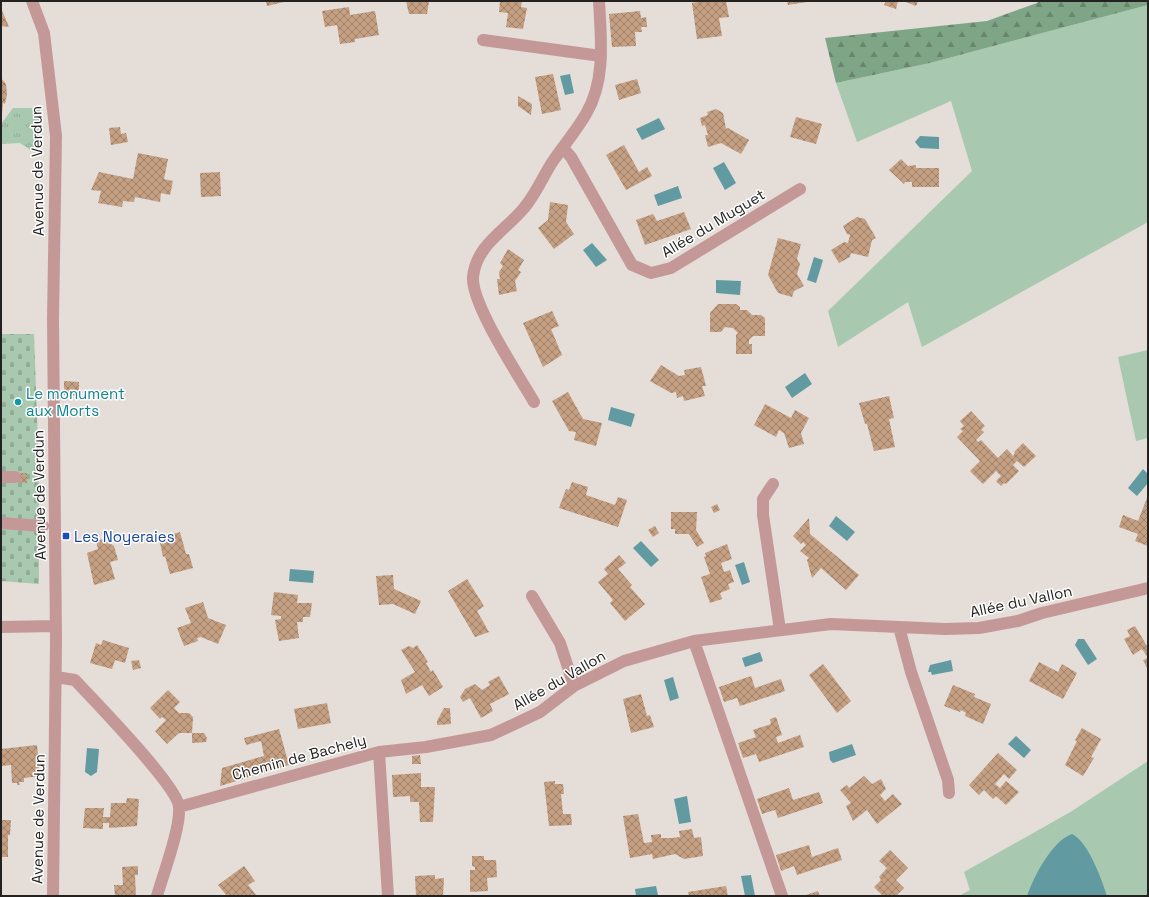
<svg xmlns="http://www.w3.org/2000/svg" width="1149" height="897" font-family="'Space Grotesk',sans-serif">
  <style>
    .green { fill: #a8c9af }
    .forest { fill: url(#forest-firs) }
    .cemetery { fill: url(#cemetery-stones) }
    .park { fill: url(#park-tufts) }
    .water { fill: #629aa1 }
    .building { fill: url(#building-cross-hatch) }
    .lines { fill: none; stroke-linecap: round; stroke-linejoin: round }
    .minor { stroke: #c59898; stroke-width: 12 }
    .culture-dot { fill: #0f9aa8; stroke: #fff; stroke-width: 1.5 }
    .transit-dot { fill: #1a4fb4; stroke: #fff; stroke-width: 1.5 }
    .labels { text-anchor: middle; dominant-baseline: central; stroke-width: 3; stroke-linejoin: round; paint-order: stroke }
    .street-label { font-size: 15px; fill: #242220; stroke: #fff }
    .culture-label { font-size: 15px; fill: #0d838f; stroke: #fff; text-anchor: start }
    .transit-label { font-size: 15px; fill: #164399; stroke: #fff; text-anchor: start }
  </style>
  <defs>
    <pattern id="forest-firs" width="22" height="20" patternUnits="userSpaceOnUse"><rect width="22" height="20" fill="#7fa587"/><path d="M5 1l3.5 6h-7zM16 11l3.5 6h-7z" fill="#68866e"/></pattern>
    <pattern id="cemetery-stones" width="16" height="16" patternUnits="userSpaceOnUse"><rect width="16" height="16" fill="#a8c9af"/><path d="M2 7V4a2 2 0 0 1 4 0v3zM10 15v-3a2 2 0 0 1 4 0v3z" fill="#90ac96"/></pattern>
    <pattern id="park-tufts" width="24" height="20" patternUnits="userSpaceOnUse"><rect width="24" height="20" fill="#a8c9af"/><path d="M3 7l-1-3M5 7V3M7 7l1-3M15 17l-1-3M17 17v-4M19 17l1-3" fill="none" stroke="#90ac96"/></pattern>
    <pattern id="building-cross-hatch" width="8" height="8" patternUnits="userSpaceOnUse"><rect width="8" height="8" fill="#c49f82"/><path d="M0 0l8 8M0 8l8-8" fill="none" stroke="#9f816a"/></pattern>
  </defs>
  <rect width="100%" height="100%" fill="#e4ddd8"/>
  <path class="green" d="M1148,5V222L922,347L908,302L838,347L828,311L972,171L951,101L857,142L836,83L930,63Z
    M1148,350V438L1136,441L1118,357Z
    M1148,761V896H959L970,890L964,872L1072,811Z"/>
  <path class="forest" d="M1039,1H1148V5L930,63L836,83L825,38L987,21L1037,3Z"/>
  <path class="cemetery" d="M1,334H34L39,472V584L1,581Z"/>
  <path class="park" d="M13,108H40L38,155L20,143L1,144V124Z"/>
  <path class="water" d="M570,74L574,93L565,95L560,76Z
    M659,118L665,129L642,140L636,129Z
    M920,136L939,137V149L920,148L915,142Z
    M724,162L736,183L725,190L713,168Z
    M678,186L682,198L658,206L654,195Z
    M592,243L607,260L596,267L583,250Z
    M814,257L823,260L816,283L807,280Z
    M716,280L741,281L740,295L716,293Z
    M805,373L812,384L792,398L785,387Z
    M611,407L635,414L631,427L608,420Z
    M1143,469L1148,474V483L1137,496L1128,488Z
    M836,516L855,532L847,541L829,526Z
    M641,541L659,560L651,567L633,548Z
    M744,562L750,582L742,585L735,565Z
    M290,569L314,571L313,583L289,581Z
    M1078,639H1084L1097,659L1088,665L1075,645Z
    M760,652L763,661L745,667L742,658Z
    M951,660L953,671L932,675L931,672H928L930,665Z
    M673,677L679,698L670,701L664,680Z
    M1016,736L1031,750L1024,758L1008,744Z
    M852,744L856,755L833,763L830,760L829,752Z
    M87,748L99,749L97,772L91,776L85,772Z
    M687,796L691,822L679,824L674,799Z
    M1072,834C1088,841 1102,880 1107,896H1027C1034,876 1052,841 1072,834Z
    M751,875L755,896H745L741,876Z
    M656,886L658,895L636,896L635,889Z"/>
  <path class="building" d="M266,1H284V2L267,6Z
    M406,1H429L427,14H409Z
    M500,1H522L521,7L527,8L523,29L506,27L508,13L499,12Z
    M705,1H726L729,17L719,18L722,36L697,39L692,3Z
    M787,1H807V2L788,5Z
    M886,1H898L896,9L884,5Z
    M903,1H918L916,6Z
    M349,7L350,15L375,11L379,35L355,39V42L340,44L337,25L325,27L322,11Z
    M1,8L9,27L1,26Z
    M640,11L641,18L646,17L647,27H641L642,32H635L636,46L612,47L609,14Z
    M553,74L561,110L542,114L535,77Z
    M1,78L6,84L7,94L5,104L3,103L2,113Z
    M637,79L641,93L619,100L615,85Z
    M518,96L532,104L531,115L518,106Z
    M716,109L723,113L726,129L728,128L749,140L741,154L721,143L708,147L705,135H708L705,125L702,126L700,118L708,115L707,112Z
    M796,117L822,124L816,144L790,137Z
    M120,127L121,134L126,133L128,142L111,145L109,128Z
    M624,145L639,172L647,167L652,176L626,190L606,155Z
    M138,153L168,159L164,179L173,181L170,195L161,193L160,202L135,197L134,202L123,201L122,207L98,203L101,191L91,190L99,172L133,179Z
    M901,159L908,166L916,165V168H939V187H912V182H905L904,184L889,170Z
    M220,172L221,196L201,197L200,173Z
    M550,202L568,205L566,222L574,234L554,249L538,228L548,220Z
    M684,212L691,229L645,245L636,220L653,214L657,221Z
    M857,217L865,219L876,238L872,240L868,257L851,253L850,257L839,263L831,250L844,242L848,243L850,235L847,234L843,226Z
    M778,238L801,244L797,259L800,264L797,274L804,286L794,291L792,297L778,293L768,275Z
    M508,249L524,260L518,270L521,272L515,281L517,291L499,295L497,279H500L499,272L503,266L500,263Z
    M718,304H736L740,307V310H747L752,315H761L765,318V336H753L749,340V344H752V354H736V335L738,333L733,328L725,327L721,332H710V313Z
    M552,311L559,326L551,329L562,355L543,367L523,323Z
    M661,365L679,376L685,375L684,370L701,367L706,386H702L705,396L684,401L683,396L677,398L676,392L671,393L650,381Z
    M64,381L79,382V396L64,395Z
    M568,392L583,419L602,423L596,446L574,440L576,432L569,431L552,401Z
    M889,396L894,418L889,419L895,447L874,451L867,424H865L859,403Z
    M765,404L791,418L795,410L809,418L801,433L804,444L789,448L784,433L779,430L776,437L754,425Z
    M971,411L985,426L981,430L984,432L976,440L978,442L981,440L998,458L1007,449L1013,456L1015,453L1014,452L1023,443L1036,456L1024,467L1017,461L1013,465L1019,471L1006,484L1004,483L1001,486L996,481L1001,476L996,471L983,484L970,471L980,461L957,437L963,431L960,429L964,426L960,421Z
    M16,473H27V483L16,482Z
    M572,482L588,487L586,495L615,505L618,497L627,500L618,527L559,508L566,489L569,490Z
    M1147,498L1148,499V546L1135,541L1138,534L1119,527L1123,515L1138,521Z
    M717,504L720,510L714,513L711,507Z
    M671,512H697L696,530L704,543L697,547L689,534H675V529H671Z
    M809,518L810,534L859,575L846,590L821,568L812,578L807,560L809,558L800,551L806,545L803,542L801,544L793,536Z
    M655,526L659,533L653,537L648,530Z
    M180,532L186,554H189L193,568L170,574L165,556L163,557L159,538Z
    M103,539L114,546L118,560L110,562L115,579L94,585L87,553L98,549L96,541Z
    M727,544L732,559L721,563L724,572L730,570L734,582L728,584L730,589L720,593L722,599L710,603L701,577L710,574L704,557L706,556L705,553Z
    M619,555L626,563L618,569L632,585L630,587L645,604L625,621L610,603L613,600L598,582L608,574L604,569Z
    M393,575L394,589L421,601L415,614L393,604L379,605L376,576Z
    M467,579L484,606L477,611L489,632L475,637L448,591Z
    M274,592L298,595L297,603H312L310,617H303V622H297L299,638L279,641L275,620L281,619V616L271,615Z
    M203,602L208,618L226,625L218,644L201,637L197,638L198,641L184,646L177,628L191,623L185,608Z
    M1135,626L1147,646H1148V670L1143,660L1148,658L1142,649L1133,655L1124,639L1130,636L1127,630Z
    M103,640L129,648L125,663L115,660L112,669L90,663L96,643L101,645Z
    M417,645L428,662L426,663L431,672L433,670L443,687L429,696L422,685L406,694L401,680L415,672L401,650L409,646L413,648Z
    M139,660L141,668L133,670L131,661Z
    M1039,662L1058,672L1062,664L1077,673L1063,699L1029,681Z
    M823,664L851,701L837,713L809,675Z
    M499,676L509,694L490,704L493,711L481,718L470,698L463,702L460,697L465,689L475,684L482,690L490,685L488,682Z
    M751,676L755,688L781,679L785,691L740,706L737,698L724,702L719,687Z
    M953,685L975,694L974,697L991,704L983,724L965,716L966,713L961,710L960,712L944,706Z
    M168,690L180,702L174,708L179,713H189L193,717L192,733H179L167,744L155,731L166,720L162,717L160,719L150,708Z
    M641,694L647,716L650,715L654,727L631,733L623,699Z
    M327,703L331,723L298,729L294,709Z
    M444,708H450L451,724L437,725V721Z
    M776,717L782,735L776,737L778,743L800,735L804,747L759,762L756,754L743,758L738,743L756,737L753,730L771,724L770,719Z
    M1082,728L1101,739L1091,757L1094,758L1083,776L1065,765L1077,741L1075,740Z
    M279,729L289,765L220,786L222,768L264,756L261,741L246,745L244,738Z
    M192,733H204L207,738L206,742L192,743Z
    M37,745L40,776L24,778V782H19L20,785H17V783H12L11,765L1,766V749Z
    M998,753L1017,770L1009,779L1004,774L995,784L1000,788L1006,781L1019,792L1006,805L996,796L993,799L984,790L979,795L969,785Z
    M420,755L421,764H412V756Z
    M421,773V787H435L433,822H420L419,802H410V796L393,797L392,775Z
    M864,776L872,784L881,779L886,789L880,795L885,801L893,794L902,804L877,824L867,810L853,821L846,806L851,803L840,790L847,785L849,788Z
    M555,781V784H563L564,794H561L563,814H571L572,825L549,826L544,782Z
    M789,788L793,800L819,792L823,803L778,818L775,810L762,814L757,799Z
    M127,798L139,799L137,826L109,828V823H103V829L83,828L85,808H104L103,817H110L111,803H126Z
    M638,814L644,843L652,842L651,835L661,834V838H672L680,837L679,831L692,829L694,838L701,837L703,856L684,859L675,854L653,859L652,854L630,858L623,816Z
    M1,820H11L10,835H8V857H1Z
    M809,845L812,857L838,848L842,860L797,875L794,866L781,871L776,855Z
    M890,850L908,868L896,880L904,888L896,896H883L874,887L881,880L879,877L887,868L879,861Z
    M472,856H484V860H496L497,877L487,878L488,891L470,892V870H475V867L472,866Z
    M138,866V875H135L136,896H115L114,885H123L122,867Z
    M244,866L255,881L248,885L257,896H227L218,885Z
    M435,875V879L444,878L443,896H416L415,876Z
    M726,886L728,896H689L688,892Z
    M818,891L820,896H803Z"/>
  <g class="lines">
    <path class="minor" d="M32,1L44,33L56,136L53,319L56,640L53,896
      M483,40L601,56
      M563,148L571,157L632,265L651,273L671,268L800,189
      M534,402C519,376 471,304 473,277C476,245 506,230 524,208C536,194 543,176 553,161C564,145 576,131 586,114C606,80 601,39 599,1
      M1,477H15
      M773,484L763,499V515L780,630
      M1,523L43,526
      M532,596L560,643L574,686
      M1,627L56,626
      M899,627L911,672L948,780L949,793
      M694,641L782,896
      M56,677L75,680C94,701 178,786 179,807C181,827 163,875 157,896
      M379,752L388,896
      M179,807L379,752L426,747L491,735L540,712L574,686L624,661L694,641L831,624L945,629L979,628L1018,621L1042,613L1148,588"/>
  </g>
  <circle class="culture-dot" cx="18" cy="402" r="4"/>
  <rect class="transit-dot" x="62" y="532" width="8" height="8" rx="2"/>
  <g class="labels">
    <g class="street-label">
      <text transform="translate(37 171) rotate(-91)">Avenue de Verdun</text>
      <text transform="translate(713 223) rotate(-31)">Allée du Muguet</text>
      <text transform="translate(39 495) rotate(-91)">Avenue de Verdun</text>
      <text transform="translate(1021 601) rotate(-12)">Allée du Vallon</text>
      <text transform="translate(559 680) rotate(-30)">Allée du Vallon</text>
      <text transform="translate(299 757) rotate(-15)">Chemin de Bachely</text>
      <text transform="translate(38 819) rotate(-89)">Avenue de Verdun</text>
    </g>
    <g class="culture-label">
      <text x="26" y="393">Le monument<tspan x="26" dy="17">aux Morts</tspan></text>
    </g>
    <g class="transit-label">
      <text x="74" y="536">Les Noyeraies</text>
    </g>
  </g>
  <rect width="1149" height="897" fill="none" stroke="#242220" stroke-width="4"/>
</svg>
